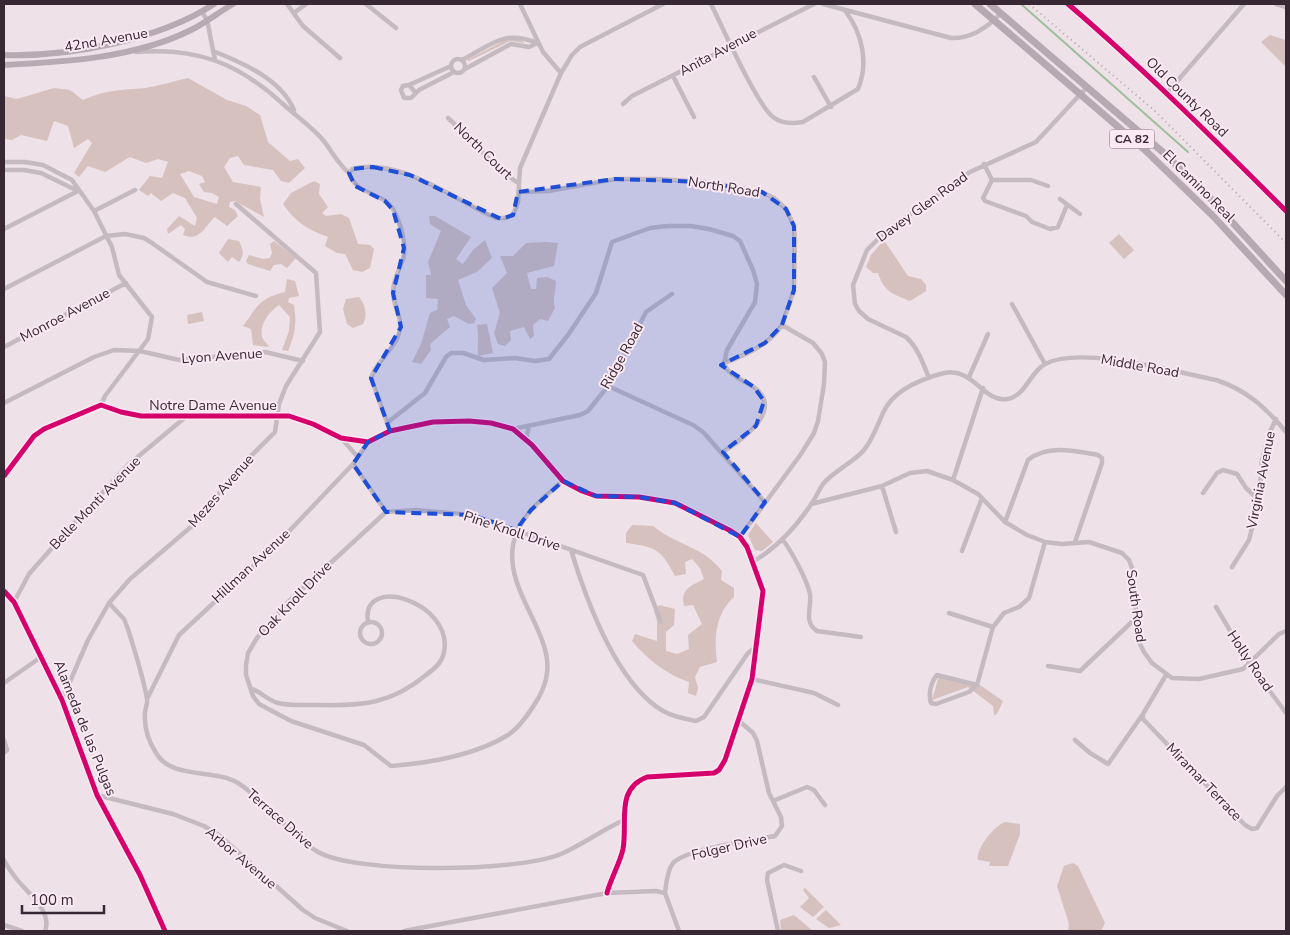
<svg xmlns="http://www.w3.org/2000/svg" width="1290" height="935" font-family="'Nunito Sans',sans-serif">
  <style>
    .green { fill: #d6c1be; fill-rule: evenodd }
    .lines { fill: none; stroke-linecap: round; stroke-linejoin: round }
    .stream { stroke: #9ebf9b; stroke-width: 2 }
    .street { stroke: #c6bac1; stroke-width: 4.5 }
    .secondary { stroke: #b7aab2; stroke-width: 6 }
    .primary { stroke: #b6a9b1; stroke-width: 7 }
    .rail { stroke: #aea4aa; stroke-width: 2; stroke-dasharray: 1 4; stroke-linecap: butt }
    .cycleway-casing { stroke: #fae8f2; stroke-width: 8 }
    .cycleway { stroke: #d6006c; stroke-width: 5 }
    .marked { fill: #1d4ed8; fill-opacity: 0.2; stroke: #1d4ed8; stroke-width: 4; stroke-dasharray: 10 6; stroke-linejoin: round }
    .labels { text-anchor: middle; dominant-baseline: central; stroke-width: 4; stroke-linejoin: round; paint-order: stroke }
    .shield { fill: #fae8f2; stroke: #72626d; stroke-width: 1 }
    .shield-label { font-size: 12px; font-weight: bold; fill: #372834 }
    .street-label { font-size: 14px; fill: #372834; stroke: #fae8f2 }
  </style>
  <rect width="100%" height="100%" fill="#eee1e8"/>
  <path class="green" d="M1270,35L1286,40V67L1261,42Z
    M505,40H521L525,43L510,41L469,61L467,60Z
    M188,78L227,100L246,106L260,115L268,142L290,161L298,159L305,168L289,183L281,181L273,170L244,165L238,156L230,158L224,167L233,182L261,187L260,199L264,217L235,201L230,202L229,207L235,210L238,216L227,226L215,217C204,227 200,242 183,235L185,229L181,225L168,234L167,229L179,216L195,226L197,218L185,198L173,193L161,201L151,193L148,196L139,190L150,176L162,178L168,162L158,159L146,163L130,157L105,172L88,166L79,177L74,173L92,143L88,139L74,148L68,126L54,121L47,141L21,135L12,140L4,139V96L17,99L54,88L70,90L83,100C104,90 122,90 145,88C159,86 174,81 188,78ZM189,171L202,176L205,182L199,184L204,192L212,193L219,197L217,204L194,197L180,174Z
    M314,181L320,184L319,194L328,207L322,213L326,216L341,214L349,218L358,244L370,245L374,249L370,268L362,272L353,270L345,254L337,253L325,246L328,237C308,230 294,221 283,204L291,193Z
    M429,216H435L471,237L456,259L463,264L473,250L485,240L492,258L477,272L458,280L466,305L476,319L474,323L469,324L454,316L447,319L450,327L430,344L431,350L421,364L412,362L421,344L430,313L437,310L438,299L426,298V275H431L428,262L441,231L430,224Z
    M1119,234L1134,250L1124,259L1109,243Z
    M228,239L239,241C243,249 245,255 239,262L232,257L228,262L219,253Z
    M884,240L908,276L921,279L926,285V291L910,301C893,294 884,292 878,273H873L866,267L871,255Z
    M274,241L296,258L287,268L281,264L274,265L270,271L248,264L246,261L249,255L263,259L270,258L272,253L270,244Z
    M546,242L558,243L554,266L527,273L531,289H536L537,278L547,277L556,281C556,291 552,300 555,308L548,321L540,319L533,325L534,336L530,339L524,327L510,331L511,340L505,346L498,344L494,333L500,313L492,288L507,273L500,256H513L526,243Z
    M287,279L295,281L299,296L289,298L288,302L294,305C297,323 295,335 288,351L282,350L289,331L290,317L279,305C270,311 259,324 262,337C263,340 267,343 269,347L253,345L251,329L243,326C259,305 258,299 285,292Z
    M359,297C365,304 368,315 363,324L353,328L347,324L343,309L346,299Z
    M202,312L204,321L188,324L187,315Z
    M487,324L493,353L478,356C477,345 479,337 477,325Z
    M756,523L773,542L762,551L755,550L748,535Z
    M632,525L653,526C675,545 703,546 722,571L721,580L734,588V597C715,614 714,638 717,662L700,667L695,677L698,688L696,696L688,693L689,682C666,674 648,660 632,641L635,634L657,641V621L654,611L659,605L675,609L674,625L666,632V651L677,654L689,649L688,635L702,624L693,605L684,606C680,589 691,586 704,579L700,568L692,559L685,562L686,574L675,576C661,549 656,547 626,543V533Z
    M939,676L980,685L1003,701L997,714L994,715L993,706L968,687L932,700Z
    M1006,822L1020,824V834L1008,866H989L990,862L978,860C975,850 995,824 1006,822Z
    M1073,863L1078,866L1105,923L1101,931H1068L1069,924L1057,886L1064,866Z
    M805,888L824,907L813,917L800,907L809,898L803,890Z
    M826,910L841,925L829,928L816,919Z
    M794,915L813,931H781L780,920Z"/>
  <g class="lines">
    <path class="stream" d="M1021,4L1188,152"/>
    <path class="street" d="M287,4L303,26L340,58
      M366,4L396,28
      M711,4C722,26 757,105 773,117C782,124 792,124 803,122L858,89C869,63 862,33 846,12
      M823,4L951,38C971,39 988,27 1001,13
      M1276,4L1286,7
      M202,12L207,20L215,60
      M294,13L306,4
      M213,51C243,63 281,79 294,110
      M136,52C197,47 238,63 283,104C296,116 311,126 323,140C332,151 338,164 349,173
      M451 66a7 7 0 1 1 14 0a7 7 0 1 1-14 0Z
      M462,60C491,45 505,29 537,43L529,47L511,44L465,69
      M561,73L572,55L580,47L663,4
      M673,76L694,117
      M814,77L831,107
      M409,85L451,66
      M415,92L409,85L403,86L401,90L404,98H411L419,90L454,72
      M1167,93L1244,4
      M623,104L632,96L814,4
      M448,118C472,139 491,165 518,183
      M4,162H25L43,165L72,180L94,211L112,247L119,275L152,317L148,339L105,396L101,405
      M984,164L992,180
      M4,170H24L41,173L78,191
      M349,173L352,169C398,156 455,200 496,218H506L513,215L518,202L520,168L561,73L543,52L520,4
      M349,173C356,196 383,191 394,211C401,224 407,246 403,259C399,271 393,280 393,292C393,309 405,319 398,336C392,352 375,363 371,378L390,431
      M992,180L983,198L985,201L1026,216L1032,222L1050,229L1058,227L1067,205
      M992,180H1031L1048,186
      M518,192L549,191L615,179H658L705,182L762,192L774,198L786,209L794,226L795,240L794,290L782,325L813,343L822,354L825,362L824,384L818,421L814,433L801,454L740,537
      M1060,199L1080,214
      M94,211L135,190
      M4,229L78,191
      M4,289L106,236L125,234L144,238L152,243L207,282L256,296
      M1012,304L1045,364
      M4,347L126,283
      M724,363C745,356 770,344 782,325
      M969,377L988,334
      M929,378C923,363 918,348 906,337L868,319L859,311L855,304L853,285L867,250L884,233L970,172L1036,142L1087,87
      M608,386L693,425L703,432L765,502
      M4,403L94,357L114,350L140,351L179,360L265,352L303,361
      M387,423L425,393L446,357L451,353H463L484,360L515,358L535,361L549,359L568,335L596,293L612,242L650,228L668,226H691L709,229L733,236L740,241L753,270L757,284L755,302L727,350L724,363C728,376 744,380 754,387C785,410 742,440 723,452
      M513,429L580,415L588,411L608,386L646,312L672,294
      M342,439L357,456
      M526,439L529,426
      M353,464L386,512
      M4,476L34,436L44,429L101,405L121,412L141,416H289L313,424L341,438L368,442L390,431L433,422L469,421L491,423L513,429L532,445L563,481L582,491L596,496L639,497L675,503L731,531L740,537L747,547L763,591L752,679L725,760L719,770L714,773L647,777C615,789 628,822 623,849C620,863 611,878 607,893
      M953,480L983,388
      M882,486L896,532
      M1203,493L1217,473L1223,470L1237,474L1246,488L1259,500
      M811,504L882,486L910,473L927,471L953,480L978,494L1005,522L1027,535L1045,542L1062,544L1089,542L1122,553L1129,560L1133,571L1138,640L1144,652L1152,663L1172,678L1199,679L1243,669L1279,634L1286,631
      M386,512L287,603L257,638L248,653L246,665V675L253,696L259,704L291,721L364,745L391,766C429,763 474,756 508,735C520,727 532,709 539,697C548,680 550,665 544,646C534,613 507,582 513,545C518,517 542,499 563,481
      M386,512L416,510L472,515L643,575L661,622
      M1005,522L1028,460C1047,444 1076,451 1098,455L1102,458V463L1075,542
      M783,540C792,552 807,580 810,594C812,607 803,622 817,631L861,637
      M571,550C586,599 616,683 663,711C672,716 685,719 696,721L704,717L748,653L756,647
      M962,551L982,498
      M754,561C778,547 796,527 812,503C816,497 819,490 823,484C835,470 853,463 864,450C873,439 877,426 883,413C893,390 921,379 944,373C973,367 984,403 1007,399C1026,396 1030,372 1045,364C1081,345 1176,372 1216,380C1247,390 1266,408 1286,432
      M1232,567L1249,540L1259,500L1262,460L1269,434L1276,419
      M14,602L29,574L66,532L128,465L188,415
      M109,603L124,619L128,629C135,652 143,676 147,699C148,703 145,709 145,713C144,727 149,742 156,753C172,780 213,768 238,783C268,802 288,834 318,852C357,874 518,872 561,854C582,845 602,830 624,820
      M1216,607L1250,664L1286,713
      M949,613L993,627
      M360 633a11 11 0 1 1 22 0a11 11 0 1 1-22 0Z
      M1048,666L1080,671L1136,618
      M937,675L977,685L969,692L936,704L931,703C928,694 931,682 937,675Z
      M1166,675L1143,714V719L1245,825L1252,829L1257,828L1277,796L1286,787
      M752,679L814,693L838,705
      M4,683L41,657
      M977,685L993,627L1004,613L1019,607L1029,598L1045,542
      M252,689C261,692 267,700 278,703C291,706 306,705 320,705C362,706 391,704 426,675C434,669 442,663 444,652C454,602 360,573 368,622
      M147,699L179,635L275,546L353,464L368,442
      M62,700L88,640L109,603L130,579L199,520L236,471L275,432L279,404L286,386L320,332L316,273L236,204
      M4,740L7,750L4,753
      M1075,740L1090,753L1108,764L1143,714
      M97,795L173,814L204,826L220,836L303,910L315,918L347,931
      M773,801L807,787L814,790L825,805
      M4,860C7,866 11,872 15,877C26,892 53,911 45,931
      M665,893C666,884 667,871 673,863C686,849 754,840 775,836L782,826L781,817L769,793L757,741L753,733L737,719
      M4,925L22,931
      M404,931L607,893L656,891L665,893L679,931
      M778,931L767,880L768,873L784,865L801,871"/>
    <path class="secondary" d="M1068,4C1144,69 1215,140 1286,211
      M4,55C69,57 159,40 214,4
      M4,65C65,62 135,58 191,30C205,23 219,12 233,4
      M4,591L14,602L62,700L97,795L140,875L165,931"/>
    <path class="primary" d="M975,4L1145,150L1214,217L1286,295
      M990,4L1165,154L1211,199L1286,281"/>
    <path class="rail" d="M1029,4L1155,111L1286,243"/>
    <defs>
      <path id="cycleway" d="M1068,4C1144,69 1215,140 1286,211
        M4,476L34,436L44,429L101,405L121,412L141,416H289L313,424L341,438L368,442L390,431L433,422L469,421L491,423L513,429L532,445L563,481L582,491L596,496L639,497L675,503L731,531L740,537L747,547L763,591L752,679L725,760L719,770L714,773L647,777C615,789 628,822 623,849C620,863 611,878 607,893
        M4,591L14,602L62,700L97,795L140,875L165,931"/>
    </defs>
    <use href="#cycleway" class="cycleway-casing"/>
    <use href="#cycleway" class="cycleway"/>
  </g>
  <path class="marked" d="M373,167L410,175L501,219L513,215L518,192L615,179L705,182L762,192L786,209L794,226V290L782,325L765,343L721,365L754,387L764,401L756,426L723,452L765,502L740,537L675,503L639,497L596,496L563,481L531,510L516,530L472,515L386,512L353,464L368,442L390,431L371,378L401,327L393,293L404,248L393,210L385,201L355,186L349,173L352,169Z"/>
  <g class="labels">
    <rect class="shield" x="1109.5" y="129.5" width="45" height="19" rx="4"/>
    <g class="shield-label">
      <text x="1132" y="139">CA 82</text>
    </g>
    <g class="street-label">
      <text transform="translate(106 40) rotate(-10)">42nd Avenue</text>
      <text transform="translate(718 52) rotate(-28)">Anita Avenue</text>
      <text transform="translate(1187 97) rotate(44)">Old County Road</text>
      <text transform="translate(483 151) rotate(44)">North Court</text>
      <text transform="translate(1199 186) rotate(45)">El Camino Real</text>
      <text transform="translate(724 187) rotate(9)">North Road</text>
      <text transform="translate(922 207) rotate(-36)">Davey Glen Road</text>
      <text transform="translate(65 315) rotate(-28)">Monroe Avenue</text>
      <text transform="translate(222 356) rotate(-4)">Lyon Avenue</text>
      <text transform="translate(622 356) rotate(-61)">Ridge Road</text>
      <text transform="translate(1140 366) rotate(10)">Middle Road</text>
      <text x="213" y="405">Notre Dame Avenue</text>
      <text transform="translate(1261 480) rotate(-79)">Virginia Avenue</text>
      <text transform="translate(221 491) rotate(-49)">Mezes Avenue</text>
      <text transform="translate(95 503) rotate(-46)">Belle Monti Avenue</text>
      <text transform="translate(512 531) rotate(18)">Pine Knoll Drive</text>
      <text transform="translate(251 566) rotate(-43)">Hillman Avenue</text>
      <text transform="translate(295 599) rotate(-46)">Oak Knoll Drive</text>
      <text transform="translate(1136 606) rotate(82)">South Road</text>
      <text transform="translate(1250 661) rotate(56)">Holly Road</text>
      <text transform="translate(85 728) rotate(68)">Alameda de las Pulgas</text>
      <text transform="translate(1204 782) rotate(46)">Miramar Terrace</text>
      <text transform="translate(280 819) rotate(41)">Terrace Drive</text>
      <text transform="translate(729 847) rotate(-13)">Folger Drive</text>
      <text transform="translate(241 858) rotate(40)">Arbor Avenue</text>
    </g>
  </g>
  <rect width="1290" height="935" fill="none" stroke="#372834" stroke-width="10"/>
  <path d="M22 905v8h82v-8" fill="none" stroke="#372834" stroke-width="2.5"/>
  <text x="30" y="905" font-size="15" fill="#372834" stroke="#fae8f2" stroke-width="4" paint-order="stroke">100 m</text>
</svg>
